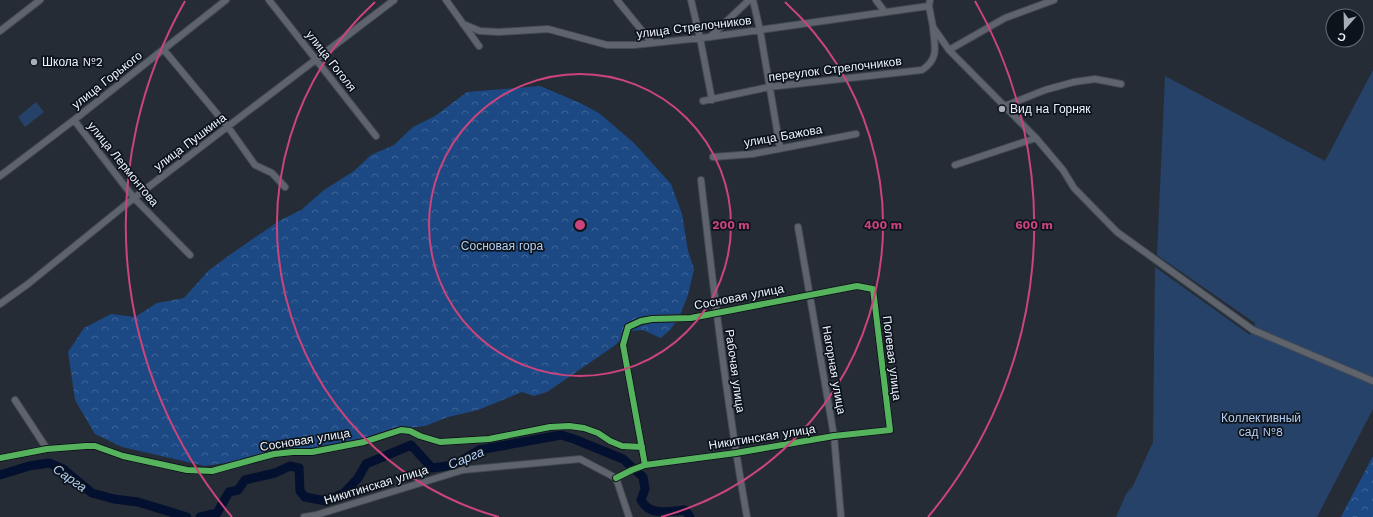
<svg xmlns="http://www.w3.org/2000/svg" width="1373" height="517" font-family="'Work Sans',sans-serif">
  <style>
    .green { fill: #274268 }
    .forest { fill: url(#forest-crowns) }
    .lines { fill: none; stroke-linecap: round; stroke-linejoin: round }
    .river { stroke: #03102f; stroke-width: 9 }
    .minor-casing { stroke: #434a52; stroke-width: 8 }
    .minor { stroke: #5f646c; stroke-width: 6 }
    .cycleway-casing { stroke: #0d131b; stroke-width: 8 }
    .cycleway { stroke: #56b35d; stroke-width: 6 }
    .ring { fill: none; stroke: #cb447c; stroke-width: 2 }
    .poi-dot { fill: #a7aeb8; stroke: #0d131b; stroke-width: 1.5 }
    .labels { text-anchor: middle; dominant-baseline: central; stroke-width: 3.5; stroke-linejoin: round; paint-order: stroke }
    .street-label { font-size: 12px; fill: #edf4fe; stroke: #0d131b }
    .poi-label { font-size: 12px; fill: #edf4fe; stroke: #0d131b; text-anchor: start }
    .park-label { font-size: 12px; fill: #b3cef4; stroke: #0d131b }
    .water-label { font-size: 13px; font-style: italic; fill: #b6d2f8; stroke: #0d131b }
    .centre { fill: #cb447c; stroke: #0d131b; stroke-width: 2 }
    .ring-label { font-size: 12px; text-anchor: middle; font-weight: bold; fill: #cb447c; stroke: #0d131b; stroke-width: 3.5; stroke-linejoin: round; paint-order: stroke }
  </style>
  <defs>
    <pattern id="forest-crowns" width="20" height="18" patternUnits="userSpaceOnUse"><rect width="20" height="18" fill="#1c4984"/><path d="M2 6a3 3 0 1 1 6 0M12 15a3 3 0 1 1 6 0" fill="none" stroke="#3d6496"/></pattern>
  </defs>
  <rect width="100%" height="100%" fill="#252c36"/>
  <path class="green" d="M1373,70V409L1317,517H1116L1126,494L1133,486L1153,442L1155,267L1250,335L1253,330L1255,323L1157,255L1165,76L1325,161Z
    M36,102L44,112L25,127L18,117Z"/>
  <path class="forest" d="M540,86L580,103L599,113L634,143L671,184L682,214L688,251L694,269L688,295L680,315L671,329L661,338L643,330L631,331L614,346L547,392L534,396L522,392L478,410L448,417L425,426L390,430L360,440L312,450L205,466L122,447L95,434L75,400L68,352L84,328L111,314L135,317L157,303L184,298L208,271L231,254L279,221L301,210L324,190L354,171L371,155L394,145L413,127L435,116L467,92Z
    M1373,456V517H1341L1344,511Z"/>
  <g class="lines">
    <path class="river" d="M0,475L29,466L49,463L63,469L92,493L114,499L138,502L187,517
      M200,517L217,513L229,492L238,490L245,480L275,473L290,466L299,468L300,491L305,497L326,501L344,493L358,478L366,464L411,445L432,468L454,465L479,450L561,435L574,439L623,459L643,477L645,489L641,500C650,517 670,511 685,510L690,517"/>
    <defs>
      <path id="minor" d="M269,0L376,136
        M446,0L479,46
        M617,0L652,43
        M691,0L700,38L712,100
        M753,0L760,30L780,148
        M876,0L885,12
        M930,0L929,6L933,27L949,50L1036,138L1063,170L1074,188L1117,232L1253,330L1373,381
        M463,24L480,31L499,32L548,29L607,45H634L710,37L929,6
        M0,31L40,0
        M710,37L749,0
        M164,50L228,127L255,165L272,173L285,187
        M949,50L1005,18L1054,0
        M703,101L769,87L922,70C939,59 935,47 933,29
        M1005,106L1045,90L1074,82L1095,79L1121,84
        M74,120L134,198L190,255
        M713,157L752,154L856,134
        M955,165L1036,138
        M0,176L74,120L226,0
        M701,180C714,293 727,405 747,517
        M798,227L834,436L841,517
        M0,304L28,284L134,198L394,0
        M15,400L47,449
        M0,458L47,449L86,446H95L123,456L187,470L212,471L274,454L293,452H312L364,442L401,430L410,431L420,436L440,442L489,439L550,427L569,426L584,428L598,433L610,441L622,446L642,447
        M616,478L632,470L645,465L736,453L834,436L890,430L873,289L857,286L691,318L652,319L641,321L628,327L623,345L645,465
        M616,478L629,517
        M304,517L316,515L463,470L580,459L616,478"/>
    </defs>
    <use href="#minor" class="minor-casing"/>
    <use href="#minor" class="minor"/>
    <defs>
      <path id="cycleway" d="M0,458L47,449L86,446H95L123,456L187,470L212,471L274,454L293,452H312L364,442L401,430L410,431L420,436L440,442L489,439L550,427L569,426L584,428L598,433L610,441L622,446L642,447
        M616,478L632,470L645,465L736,453L834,436L890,430L873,289L857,286L691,318L652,319L641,321L628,327L623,345L645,465"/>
    </defs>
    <use href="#cycleway" class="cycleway-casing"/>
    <use href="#cycleway" class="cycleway"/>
  </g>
  <g class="ring">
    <circle cx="580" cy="225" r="151"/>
    <path d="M499 517A303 303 0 0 1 375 2M785 2A303 303 0 0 1 661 517"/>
    <path d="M232 517A454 454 0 0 1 185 1M975 1A454 454 0 0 1 928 517"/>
  </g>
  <g class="poi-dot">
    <circle cx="34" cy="62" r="4"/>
    <circle cx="1002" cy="109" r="4"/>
  </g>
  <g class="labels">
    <g class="street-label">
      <text transform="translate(694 27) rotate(-7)">улица Стрелочников</text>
      <text transform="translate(331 61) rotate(52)">улица Гоголя</text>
      <text transform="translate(835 69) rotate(-7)">переулок Стрелочников</text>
      <text transform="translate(107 80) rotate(-38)">улица Горького</text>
      <text transform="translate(783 136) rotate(-10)">улица Бажова</text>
      <text transform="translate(190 142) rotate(-37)">улица Пушкина</text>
      <text transform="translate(123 164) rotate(51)">улица Лермонтова</text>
      <text transform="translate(739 297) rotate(-11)">Сосновая улица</text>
      <text transform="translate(892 358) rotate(83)">Полевая улица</text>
      <text transform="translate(834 370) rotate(80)">Нагорная улица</text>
      <text transform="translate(735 371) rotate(82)">Рабочая улица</text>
      <text transform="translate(762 437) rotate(-9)">Никитинская улица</text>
      <text transform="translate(305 440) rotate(-9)">Сосновая улица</text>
      <text transform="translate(376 485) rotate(-17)">Никитинская улица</text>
    </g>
    <g class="poi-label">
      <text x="42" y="62">Школа №2</text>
      <text x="1010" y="109">Вид на Горняк</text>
    </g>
    <g class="park-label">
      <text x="502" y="246">Сосновая гора</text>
      <text x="1261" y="418">Коллективный<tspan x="1261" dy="14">сад №8</tspan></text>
    </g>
    <g class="water-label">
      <text transform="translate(466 458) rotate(-22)">Сарга</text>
      <text transform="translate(70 478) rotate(35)">Сарга</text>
    </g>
  </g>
  <circle cx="580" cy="225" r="6" class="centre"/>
  <g class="ring-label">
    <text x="731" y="229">200 m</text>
    <text x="883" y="229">400 m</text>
    <text x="1034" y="229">600 m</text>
  </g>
  <g transform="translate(1345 28) rotate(200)"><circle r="19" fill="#0d131b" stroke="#676d76"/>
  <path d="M0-3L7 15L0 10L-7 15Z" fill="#a7aeb8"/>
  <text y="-6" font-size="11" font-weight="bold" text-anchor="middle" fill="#edf4fe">С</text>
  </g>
</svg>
